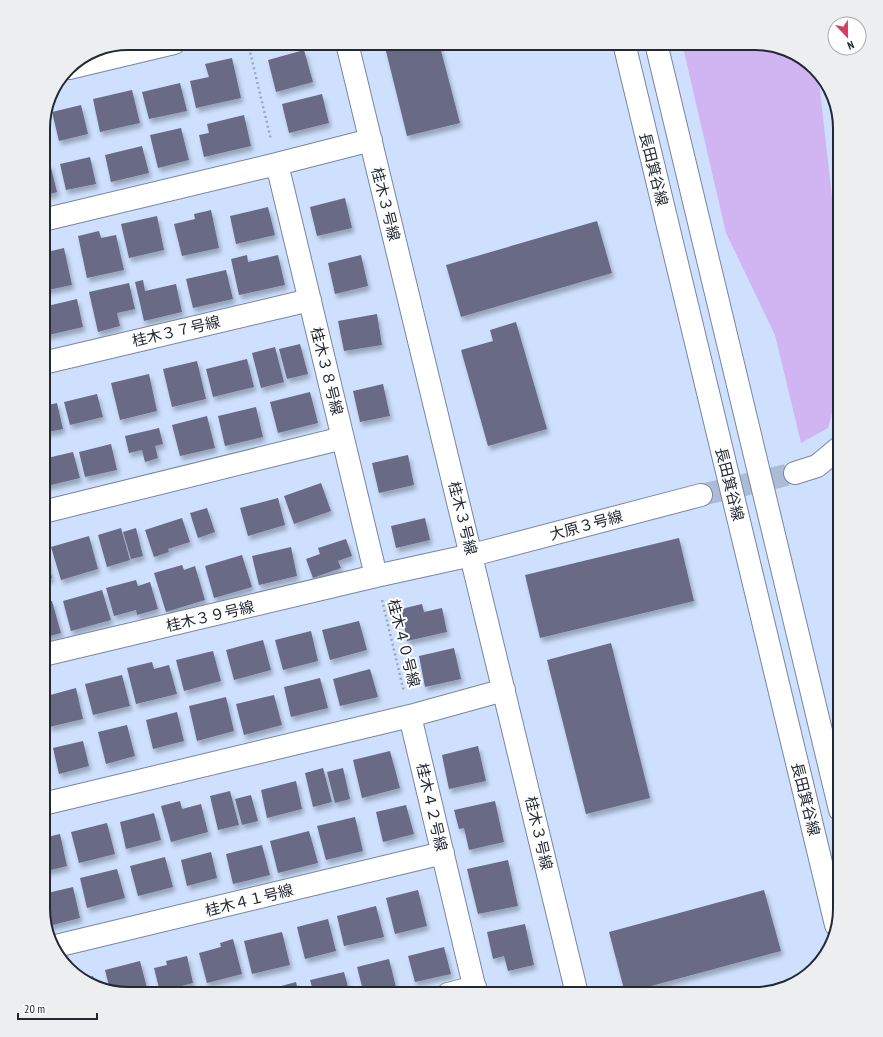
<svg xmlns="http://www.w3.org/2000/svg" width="883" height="1037" font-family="'PT Sans Narrow','Noto Sans JP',sans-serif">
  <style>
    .green { fill: #d0b5f2 }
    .building { fill: #686a86; filter: url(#shadow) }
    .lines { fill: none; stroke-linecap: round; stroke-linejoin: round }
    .minor-tunnel { stroke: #acbbd6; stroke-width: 22; stroke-dasharray: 22 11; stroke-linecap: butt }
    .minor-casing { stroke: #7787a2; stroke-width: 24 }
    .path { stroke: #98a6be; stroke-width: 2.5; stroke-dasharray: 2 3; stroke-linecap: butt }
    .minor { stroke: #fff; stroke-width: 22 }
    .labels { text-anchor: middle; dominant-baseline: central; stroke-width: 4; stroke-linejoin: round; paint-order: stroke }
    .street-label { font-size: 15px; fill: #232934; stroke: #fff }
    .rim { fill: none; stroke: #232934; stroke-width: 2 }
  </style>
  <defs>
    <filter id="shadow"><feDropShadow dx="2.5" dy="4.5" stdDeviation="2" flood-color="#0004"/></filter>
  </defs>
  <rect width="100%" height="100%" fill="#cee0fe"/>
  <path class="green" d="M682,43H760L793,52L818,73L840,267V384L828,428L801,443L775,335L726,233Z"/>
  <path class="building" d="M384,43H439L460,123L407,136Z
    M304,50L313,82L276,92L268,60Z
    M232,58L241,98L196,108L190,81L209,77L205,64Z
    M180,83L187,111L149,119L142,92Z
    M132,90L140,123L100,132L93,99Z
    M322,94L329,123L289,133L282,104Z
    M81,105L88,134L59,141L52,112Z
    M244,115L251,146L204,157L199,135L209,133L207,124Z
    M181,128L189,160L158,168L150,135Z
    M142,146L149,173L111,182L105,155Z
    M90,157L96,184L66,190L60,164Z
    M50,164L57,192L43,196V166Z
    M345,198L352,228L317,236L310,207Z
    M268,207L275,235L236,244L230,216Z
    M211,210L219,248L182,256L174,224L195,219L194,214Z
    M157,216L164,250L129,258L121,224Z
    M597,221L612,273L461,317L446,265Z
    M99,231L101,238L116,235L124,270L87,278L78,236Z
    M64,248L72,285L43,291V253Z
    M247,255L248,262L278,255L285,285L239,295L231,259Z
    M361,255L368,286L335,294L328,263Z
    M226,270L233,299L193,308L186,279Z
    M143,280L145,291L176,284L182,312L144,321L135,282Z
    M129,283L135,309L117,313L120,326L98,332L89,292Z
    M77,299L83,327L44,336L43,307Z
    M377,314L382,345L344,351L338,321Z
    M516,322L547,429L488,446L461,350L493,341L490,330Z
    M300,344L308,374L287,379L279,349Z
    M275,347L284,382L261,388L252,353Z
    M247,359L254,387L213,397L206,369Z
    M197,361L206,399L172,407L163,369Z
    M149,374L157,411L120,420L111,383Z
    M383,384L390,416L360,422L353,391Z
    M310,392L318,423L278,433L270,402Z
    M97,394L103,417L70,425L64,402Z
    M57,403L63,429L43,433V406Z
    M256,407L263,437L225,446L218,416Z
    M207,416L215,448L180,456L172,425Z
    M159,428L163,444L155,446L158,458L145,462L142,450L129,453L125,436Z
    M111,444L117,470L85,477L79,452Z
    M73,452L80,478L43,487V459Z
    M408,455L414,485L379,493L372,463Z
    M321,483L331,511L294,524L284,496Z
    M278,498L285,525L248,536L240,508Z
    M207,508L215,532L198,538L190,513Z
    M182,518L190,542L168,549L169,552L154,557L145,530Z
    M425,518L430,540L396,548L391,526Z
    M121,528L130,560L107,567L98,535Z
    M136,528L143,556L131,559L123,532Z
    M89,536L98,569L61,580L51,547Z
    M679,538L694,601L540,638L525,575Z
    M346,539L352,556L338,561L341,568L313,578L306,559L320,554L318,548Z
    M291,547L297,576L259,585L252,556Z
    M43,551H45L52,578L43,581Z
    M242,555L252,587L214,598L205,566Z
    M182,565L184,570L195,566L205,600L166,612L154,573Z
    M136,580L138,586L150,582L158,609L137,615L136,610L114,616L106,588Z
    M102,590L111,620L71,631L63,601Z
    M52,601L61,633L43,638V603Z
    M422,604L424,612L442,608L447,632L407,641L401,609Z
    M359,621L367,650L330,660L322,630Z
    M311,631L318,661L283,670L275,640Z
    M263,640L271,670L234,680L226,650Z
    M611,643L650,798L586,814L547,660Z
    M454,648L461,679L425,687L419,656Z
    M213,651L221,681L184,691L176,660Z
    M152,662L154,669L169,665L177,694L136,704L127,668Z
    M370,669L378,697L340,706L333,679Z
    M122,675L130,706L93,715L85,684Z
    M320,678L328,708L291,717L284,687Z
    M76,688L83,719L49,727L43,704V697Z
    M274,695L282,725L244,735L236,704Z
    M226,697L234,731L197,741L189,706Z
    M177,712L184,741L153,749L146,720Z
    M127,725L135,756L106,764L98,732Z
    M83,741L89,766L59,774L53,748Z
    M478,746L486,781L449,789L442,755Z
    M390,751L400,788L362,798L353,760Z
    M323,768L332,802L313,807L305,773Z
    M343,768L350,799L335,803L327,772Z
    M296,781L302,809L267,818L261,790Z
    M230,791L239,825L218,830L210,796Z
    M251,795L258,821L242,825L235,799Z
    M180,801L182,809L201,804L208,832L171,842L161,806Z
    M495,801L504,842L469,850L464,828L459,829L454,810Z
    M406,805L414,834L383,842L376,812Z
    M154,813L161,840L126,849L120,822Z
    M355,817L363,851L326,860L317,826Z
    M107,823L115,854L79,863L71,832Z
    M309,831L318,863L278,873L270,841Z
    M60,834L67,866L43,872V838Z
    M262,845L270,875L233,884L226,854Z
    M211,852L217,878L187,886L181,860Z
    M165,857L173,887L138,896L130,866Z
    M508,860L518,906L478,914L467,869Z
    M117,869L125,898L87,908L80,878Z
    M73,887L80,918L49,926L43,909V894Z
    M418,890L427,926L395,934L386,898Z
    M764,890L781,951L625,993L609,932Z
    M376,906L384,937L344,946L337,916Z
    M328,919L336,951L305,959L297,927Z
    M525,924L534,965L508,971L504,956L493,959L487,932Z
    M282,932L290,965L252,974L244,941Z
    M233,939L242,974L207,983L199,953L221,947L220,943Z
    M444,947L451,974L415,982L408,956Z
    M187,956L193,983L160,992L154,968L167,965L166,961Z
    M389,959L396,987L364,994L357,967Z
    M140,961L147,988L125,993L110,990L105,970Z
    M344,972L350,994H314L310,980Z
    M93,976L96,986L90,985L83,979Z
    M296,982L299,994H260L259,992Z
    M540,990L541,994H524V993Z"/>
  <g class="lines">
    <path class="minor-tunnel" d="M701,495L795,473"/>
    <defs>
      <path id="minor" d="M347,43L577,994
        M624,43L836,925
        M656,43L840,810
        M69,68L174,43
        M371,140L277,164L376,576L472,555L701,495
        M43,220L277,164
        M43,363L310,300
        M795,473L817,466L840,447
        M43,512L343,438
        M43,655L376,576
        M43,804L410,716
        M56,946L443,853
        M448,994L475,987
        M476,994L410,716L504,690"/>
    </defs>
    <use href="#minor" class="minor-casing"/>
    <path class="path" d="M248,43L271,140
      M382,600L404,692"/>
    <use href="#minor" class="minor"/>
  </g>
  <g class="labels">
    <g class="street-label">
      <text transform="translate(654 169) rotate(76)">長田箕谷線</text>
      <text transform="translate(386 204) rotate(76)">桂木３号線</text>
      <text transform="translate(176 331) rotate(-13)">桂木３７号線</text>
      <text transform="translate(327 371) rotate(76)">桂木３８号線</text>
      <text transform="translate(730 484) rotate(76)">長田箕谷線</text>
      <text transform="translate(463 518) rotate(76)">桂木３号線</text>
      <text transform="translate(586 525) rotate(-15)">大原３号線</text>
      <text transform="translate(210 616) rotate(-13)">桂木３９号線</text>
      <text transform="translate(404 643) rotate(76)">桂木４０号線</text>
      <text transform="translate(806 799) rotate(76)">長田箕谷線</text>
      <text transform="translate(432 807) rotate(77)">桂木４２号線</text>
      <text transform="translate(539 833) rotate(77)">桂木３号線</text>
      <text transform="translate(249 900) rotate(-14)">桂木４１号線</text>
    </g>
  </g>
  <path d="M0 0H883V1037H0ZM128 50H755A78 78 0 0 1 833 128V909A78 78 0 0 1 755 987H128A78 78 0 0 1 50 909V128A78 78 0 0 1 128 50Z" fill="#edeeef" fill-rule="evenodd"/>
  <path class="rim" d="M128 50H755A78 78 0 0 1 833 128V909A78 78 0 0 1 755 987H128A78 78 0 0 1 50 909V128A78 78 0 0 1 128 50Z"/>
  <g transform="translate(847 36) rotate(158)"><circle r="19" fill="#ffffff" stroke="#a7a9ae"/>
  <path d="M0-3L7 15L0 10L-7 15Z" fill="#d0405f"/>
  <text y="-6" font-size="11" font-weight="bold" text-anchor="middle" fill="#232934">N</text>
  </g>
  <path d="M18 1013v6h79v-6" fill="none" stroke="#232934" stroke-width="2"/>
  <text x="24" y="1013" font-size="12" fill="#232934" stroke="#ffffff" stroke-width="3" paint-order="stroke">20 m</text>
</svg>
